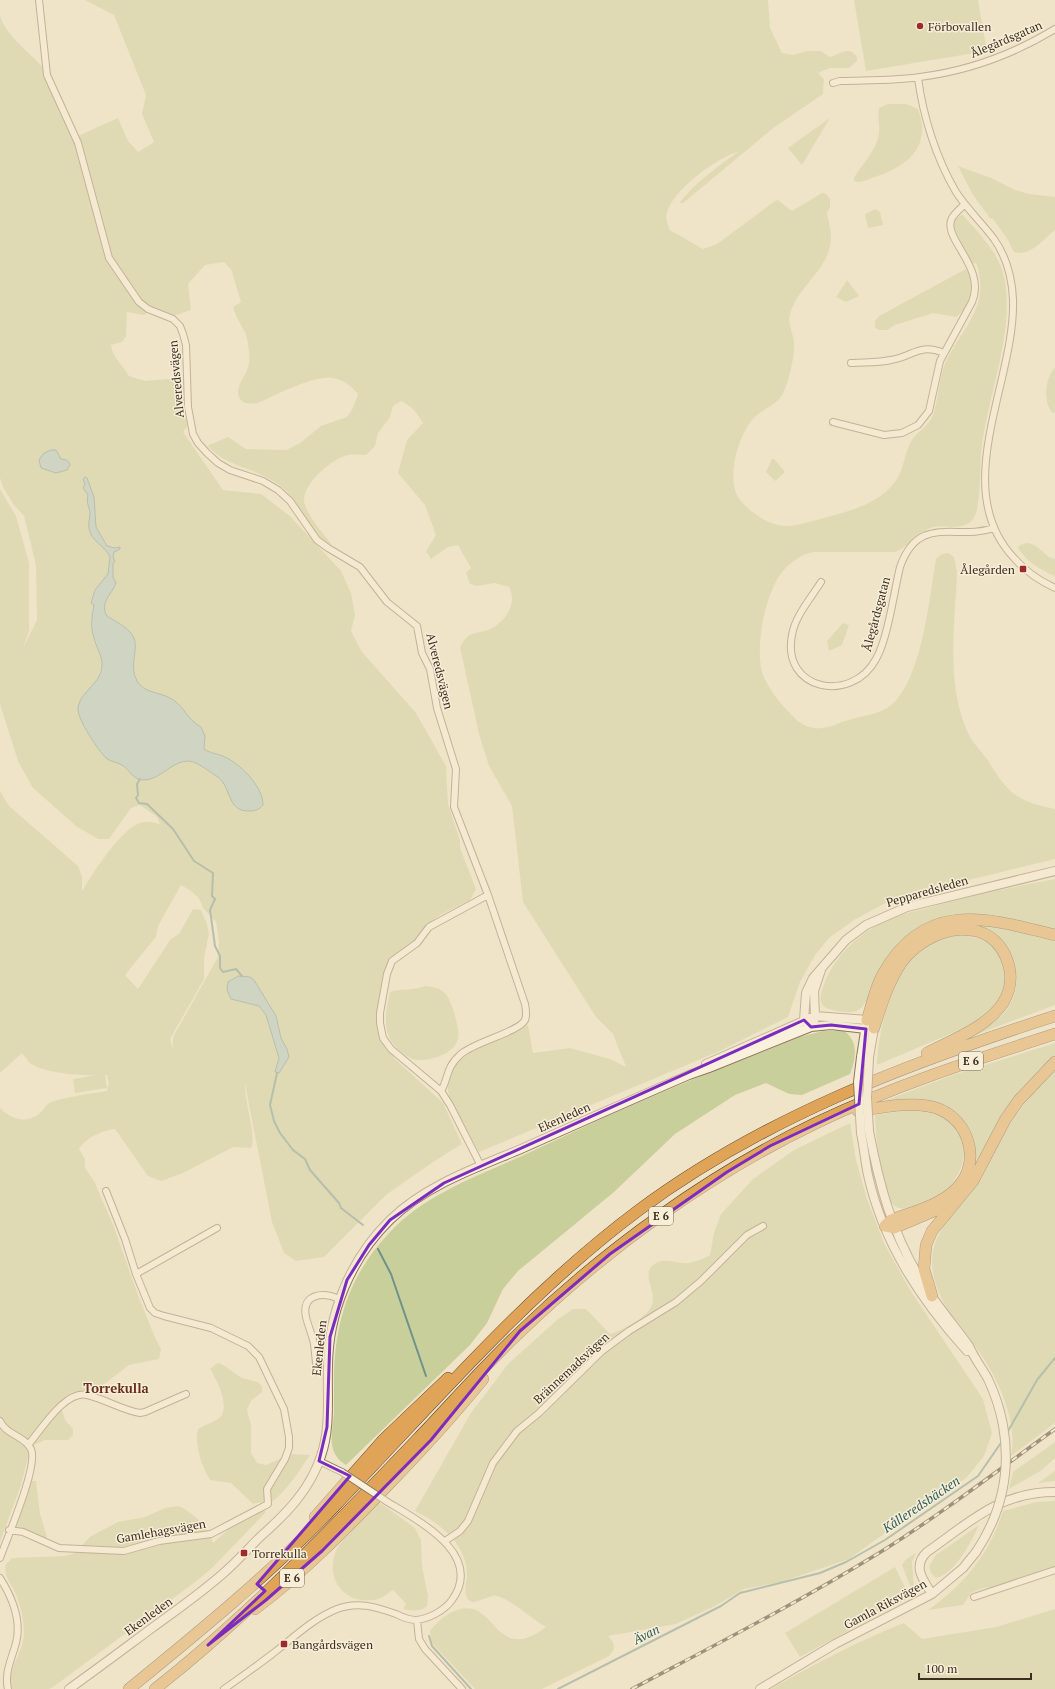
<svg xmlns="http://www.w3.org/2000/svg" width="1055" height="1689" font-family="'PT Serif',serif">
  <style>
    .green { fill: #c9cf9b; fill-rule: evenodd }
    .water { fill: #a9c4bc; stroke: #6f938a }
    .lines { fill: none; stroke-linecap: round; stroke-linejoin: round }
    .stream { stroke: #6f938a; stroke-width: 2 }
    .minor-casing { stroke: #8d765c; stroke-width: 8 }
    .tertiary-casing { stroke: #8d765c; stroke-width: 10 }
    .motorway-casing { stroke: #5b4430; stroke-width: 12 }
    .minor { stroke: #faf1dc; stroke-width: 6 }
    .tertiary { stroke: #faf1dc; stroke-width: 8 }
    .motorway { stroke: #e0a458; stroke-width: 11 }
    .rail-casing { stroke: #3d2e20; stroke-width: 3.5 }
    .rail { stroke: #f7eed8; stroke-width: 2; stroke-dasharray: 6; stroke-linecap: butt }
    .minor-bridge-casing { stroke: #8d765c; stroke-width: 8; stroke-linecap: butt }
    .tertiary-bridge-casing { stroke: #8d765c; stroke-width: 10; stroke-linecap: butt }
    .minor-bridge { stroke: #faf1dc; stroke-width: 6 }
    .tertiary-bridge { stroke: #faf1dc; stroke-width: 8 }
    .marked { fill: none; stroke: #7b2cbf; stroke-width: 3; stroke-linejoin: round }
    .poi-dot { fill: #9e2a2b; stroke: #f7eed8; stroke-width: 1.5 }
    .labels { text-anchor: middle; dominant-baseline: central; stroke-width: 3; stroke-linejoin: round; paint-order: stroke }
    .shield { fill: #f7eed8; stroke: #756857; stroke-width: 1 }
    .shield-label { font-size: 11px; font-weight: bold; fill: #3d2e20 }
    .poi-label { font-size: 12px; fill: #3d2e20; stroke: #f7eed8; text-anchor: start }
    .street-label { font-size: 12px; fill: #3d2e20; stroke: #f7eed8 }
    .neighbourhood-label { font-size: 13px; font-weight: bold; fill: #6b2e1e; stroke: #f7eed8 }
    .water-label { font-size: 13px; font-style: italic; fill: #2f5d5a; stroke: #f7eed8 }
  </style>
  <rect width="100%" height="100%" fill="#f0e4c8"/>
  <path class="green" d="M85,0H768L770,28L782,53L793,55L807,51H821L830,57C841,54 848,45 857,57V61L849,68H830L818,73L824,79L823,94L772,129L682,204L680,202C696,182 717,167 738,152C717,157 671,192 667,213C665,219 668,225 670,230L703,249L717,244L775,201L778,200L792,211L822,193L826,194L830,199V208L827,212C828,220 831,229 831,237C831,268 800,284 791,311C786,325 795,334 794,347C794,359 789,380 784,391C778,406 762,408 752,420C738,437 725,480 740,500C751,513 767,524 784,526C794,527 803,523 813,521C841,513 876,507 895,482C904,470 904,453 912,440C918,431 929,426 933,415C939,398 938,380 945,364C954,343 974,321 979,299C982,286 980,275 976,262L975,264L972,263C965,250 954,236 954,221L961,215H963C979,234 999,252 1004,277C1016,331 986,399 981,454C980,469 981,509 973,519C963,532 946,524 933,527C917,532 910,546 895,552H813C801,555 791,561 783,571C765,592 754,649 763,675C768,687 778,701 787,710C794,718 803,727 814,728C827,730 840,722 852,719C870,714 885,714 898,698C923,666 929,600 936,559L942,554L948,553L954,557L957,572C955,625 945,685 969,735C973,743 981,751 987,759C1008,793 1015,801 1055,809V859L895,898L854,920L829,938L815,955L800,982L788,1017L720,1051L479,1152L450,1099C439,1064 468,1053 495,1041C506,1036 517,1030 528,1025L533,1053L570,1048L610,1059L626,1067L613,1034L596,1017L523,902L512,806L489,766L479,734L460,647C463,642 465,638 470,635C476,632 482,632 488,630C505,623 518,604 509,587L495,583L477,586L470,584L466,573L471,568L458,545L448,547L431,559L426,551L436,535L425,505L398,473L407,440L423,423C417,413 412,406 401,401L393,406L390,417L378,433L375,446L366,455C360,455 353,454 348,455C332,458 298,487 305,505C310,519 323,533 332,545C317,542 301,508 291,496C274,475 247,471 224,459C218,456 212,450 207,446L228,437L246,449L286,450L300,443L321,426L347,417L353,408L358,394C351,386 343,379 332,378C311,376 277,395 258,403C250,404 243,405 239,397C234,385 249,374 249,362C250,355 248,339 245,332C240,323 236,317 233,307L241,302L231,269L224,262L205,265L188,284L191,310L173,316L155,307L144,315L127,312L126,336L122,342L111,345C112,357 123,365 129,376L145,381L169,379L183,385L187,427L183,432L223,490L261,494L290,516L341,571L351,593L355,615L351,631L362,652L416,713L446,766L448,804L460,841V848L476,889L470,900L440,915L424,928L414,943L391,958L381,989L377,1019L378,1031L387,1048L396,1060L443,1103L462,1144L433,1162L386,1195L324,1257L296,1261L284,1253L272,1222L245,1084C244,1099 257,1138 251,1148L233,1147L183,1173L161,1181L148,1176L115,1129C104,1130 85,1138 79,1149L85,1159V1168L94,1181L114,1227L139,1298L154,1335L161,1349L159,1359L129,1365L102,1386L72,1393L64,1398L61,1402L62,1410L65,1420L73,1429V1435L68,1440H45L31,1446L21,1485L0,1542V1108C10,1119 26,1124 39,1114C43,1111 45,1106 49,1103C58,1098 95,1093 107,1091L109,1083L107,1075H105L107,1088L75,1093L73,1079L97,1075C81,1076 43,1073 30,1063C27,1060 25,1056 22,1053L0,1073V791L9,806L78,866L82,877V891C94,872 121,827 143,822C149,821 155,823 160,824L157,817L140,805L131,808L109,839H98L76,826L33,788L18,761L0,704V489L16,516L29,563V631L23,648L37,620L36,565L24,516L14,505L4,489L0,478V16C8,40 35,55 49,75C62,93 69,116 78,136L118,118L128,141L138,152L154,142L142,114L146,95L114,15ZM181,885L191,891L199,898L203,908L216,922L219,941L218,957L173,1037V1049L170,1039L204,979V958L209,934L207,924L201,910L193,909L179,934L170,940L138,989L125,975L156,937L158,926Z
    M854,0H978L987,51L866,71Z
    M888,104H906L918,109C932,147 908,166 875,177C868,179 861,184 854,181V178C862,164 877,150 879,133C880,125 877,116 879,108Z
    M830,118L802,165L788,148Z
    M958,166L991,178L1015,190L1029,194L1055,197V230C1043,240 1030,257 1014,252L1008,240L993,219L990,218L973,195Z
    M875,209L880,212L883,225L868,228L865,214Z
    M966,269C977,285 971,306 956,317L933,313L895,325L887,330H879L875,328V321L879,316Z
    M847,280L859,296L846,302L836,297Z
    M1055,367V412L1052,413C1043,400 1045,379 1055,367Z
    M772,459H774L785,472L775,481L766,472Z
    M1027,543C1042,545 1043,557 1055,559V576C1040,570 1027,562 1018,548L1020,545Z
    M843,623L849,625L842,645L829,651L827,641Z
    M1055,879V930C1019,921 983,908 946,917C917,923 889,950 876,975C870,987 870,1005 856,1011C848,1014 837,1011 829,1009C820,1007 819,998 822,990C831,961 852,940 877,925C894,915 913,912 931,907C972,895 1013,887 1055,879Z
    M968,923L998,926L1055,942V1005L975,1035C983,1029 994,1023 1002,1015C1025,992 1020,952 993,934C986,929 976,926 968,923Z
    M959,935C978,936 991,942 1002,958C1005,963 1006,970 1006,976C1005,1015 960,1030 931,1042C913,1050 895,1057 877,1065C878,1027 894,964 929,944C938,939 949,937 959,935Z
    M425,986C443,988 447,992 453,1009C455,1016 460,1031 458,1039C454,1054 431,1061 417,1060C407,1059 393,1046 389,1037C383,1023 387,1006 390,992C403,988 413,991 425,986Z
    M823,1031H844C859,1041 856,1059 850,1074L802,1095L789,1094L766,1083L735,1095L675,1134L614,1192L518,1271L503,1289L487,1323L470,1345L346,1465C326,1453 332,1434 334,1414C334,1405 334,1395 334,1386C333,1327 348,1276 389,1233C425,1194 478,1176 524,1155C559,1139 593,1122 628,1107C684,1082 742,1060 799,1037Z
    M1055,1043V1057C1016,1086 996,1132 973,1173L975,1154L974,1140L970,1129L960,1117L947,1108L876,1104L950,1076Z
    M1055,1069V1423L1011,1456C1018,1422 999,1381 980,1353C961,1325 934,1301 932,1264C931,1226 965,1207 982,1177C988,1166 992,1154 998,1144C1013,1116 1033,1093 1055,1069Z
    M917,1109C927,1111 935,1113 944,1117C976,1135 966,1177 940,1195C935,1199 927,1201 921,1204C911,1208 898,1213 891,1202C880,1186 876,1135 875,1115Z
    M850,1123L856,1160L867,1199L884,1243L910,1290L983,1399L992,1433L984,1456L967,1477L939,1499L878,1538L849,1559L781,1582L744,1589L715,1606L676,1624L608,1636L613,1642L614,1649L609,1656L542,1689H475L431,1642L430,1631C441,1617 462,1600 481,1613C494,1622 501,1641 521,1639C529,1639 539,1632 546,1627C533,1620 504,1593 492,1596C485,1598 480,1601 473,1602L468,1600C463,1591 467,1582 467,1573C466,1543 439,1523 415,1511L471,1413L508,1364L557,1320L573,1309H586L610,1334C623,1330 654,1315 653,1299C653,1287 641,1271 656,1263C665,1258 674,1263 684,1263C691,1264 703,1259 710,1255L714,1233L721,1214L753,1179L794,1150Z
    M220,1363L242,1378L258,1382L262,1386V1392L251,1401L247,1410L251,1425V1453L257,1463L266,1465L290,1454L310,1455C302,1467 283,1496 271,1502C265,1504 259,1501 253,1504L231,1483L210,1480C202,1466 194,1445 198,1429C204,1425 212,1423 218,1419C232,1409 217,1380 210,1369L216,1364Z
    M1055,1442V1458L1042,1470L1009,1489L1013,1472Z
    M1055,1471V1481L1038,1483Z
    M32,1481H36L40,1514L47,1537L45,1539L17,1528L15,1525Z
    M1055,1501V1566L996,1587L983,1588L971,1593L963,1605L928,1610C964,1585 990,1553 1003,1511L1036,1502Z
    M379,1502L415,1528L421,1540L422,1566L428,1596L427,1606C421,1612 411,1611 403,1609L406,1604L393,1590C387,1594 381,1599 374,1600C343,1604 325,1578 336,1551C339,1541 370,1512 379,1502Z
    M178,1506C191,1510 210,1529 213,1543L230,1528L261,1511L264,1510L266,1512L213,1567L198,1580L53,1687L49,1689H12C6,1669 24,1652 24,1633C24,1621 21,1608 17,1597C13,1585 2,1576 6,1564L12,1558L64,1556L73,1554L91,1536L118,1522L145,1517L165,1508Z
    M979,1525C972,1541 955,1574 936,1578L931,1573L929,1566L936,1555Z
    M916,1553L912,1562L914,1588L912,1591L902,1565L906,1559Z
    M895,1567L910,1597L800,1657L785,1633Z
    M1055,1609V1689H771C814,1664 858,1641 904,1623L922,1639L996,1627Z"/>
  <path class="water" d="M51,450H56L61,459C66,460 68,459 70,465L67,470L56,473L41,468L39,460L44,453Z
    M85,477L87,478L94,497L96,527L107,546L115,548L120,547V549L114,552L113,557L115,561L113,563V577L116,583C111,596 101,600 106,615C115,622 127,626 133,636C140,647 128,665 137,681C144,693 159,692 170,698C183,704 187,720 201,727L205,736L204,749C211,754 217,753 225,757C240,764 263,786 263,805C260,809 255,811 250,811C225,812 233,785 215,775C208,771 198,762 189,761C173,760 160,780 144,780C133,780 130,770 122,765C117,762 110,762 106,758C98,750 77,719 78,708C80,691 103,683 102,664C102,655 96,647 94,638C90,627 92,616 94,605L91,603L95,590L108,574L110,557C105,545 91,542 89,528C88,523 90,518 90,513C89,506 86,503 88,495L83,488L85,484L83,479Z
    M238,976L250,977L254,980L276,1016L281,1038L287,1049L289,1057L279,1073L275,1072L279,1058L266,1015L259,1006L231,999L227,990L228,982Z"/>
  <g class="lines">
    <path class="stream" d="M140,779L137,784L138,795L136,798L139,803L147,804L173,829L194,861L213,873L212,896L215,899L210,910L215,946L220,956V968L223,972L236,969L242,976
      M277,1073L270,1105L274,1121L280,1133L293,1150L305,1159L310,1170L339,1203L341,1208L363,1225
      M378,1249L391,1274L426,1376
      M1007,1433L1037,1380L1055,1358
      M429,1636L432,1646L471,1689
      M558,1689L721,1606L740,1593L820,1573L846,1562L885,1540L978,1476L1003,1440"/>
    <defs>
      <path id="minor" d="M39,0L47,75L78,143L109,258L139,302L148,309L173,319L180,326L183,334L186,345L188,407L193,434L198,443L207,453L218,463L230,470L263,481L278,490L290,501L317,540L328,548L360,567L387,602L417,626L422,653L430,669L437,708L456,769L454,807L488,895L525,1004C526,1009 527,1015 525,1020C519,1032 474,1042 461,1054C445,1068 449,1078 441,1091
        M918,78C923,116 936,158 956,192C967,209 982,223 994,239C1006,256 1012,278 1013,299C1016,381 948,488 1014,558C1026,572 1038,580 1055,588
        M833,83L840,81C866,80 894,81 920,77C967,71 1014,54 1055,29
        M851,363C864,362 878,363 891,360C914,356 919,343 944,353
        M833,422L884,435L902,433L918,425L929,411L940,361L972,302C987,267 941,238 952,218C955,213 961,208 965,204
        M821,582C811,598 795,616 792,635C781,691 852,704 876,659C888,638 894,592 900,567C919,513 956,541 994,528
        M481,1166L450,1105L441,1091L391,1049L383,1038L380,1023V1013L387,974L392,961L417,943L429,927L488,895
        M136,1274L217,1228
        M317,1372C316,1362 315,1353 314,1344C312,1334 308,1326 306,1317C301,1293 324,1292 339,1299
        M0,1421C6,1435 25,1436 31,1449C39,1465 7,1538 0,1558
        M28,1445C41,1430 65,1390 87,1395C105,1399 122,1410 140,1413L145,1412L186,1394
        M319,1461L342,1472
        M9,1530L23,1532L59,1548L124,1551L159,1541L211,1534L268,1504L267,1489L285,1459L289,1448V1437L284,1409L259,1357L248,1346L211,1328L164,1316L155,1313L150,1308L136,1274L125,1239L106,1191
        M445,1541L460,1531L468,1521L493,1463L517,1431L539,1413L602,1351L629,1331L676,1302L701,1281L747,1235L763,1226
        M0,1578C12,1597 22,1620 16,1643C12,1658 4,1673 8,1689
        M974,1597L1055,1570
        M417,1620L419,1639L425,1649L462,1689
        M224,1689C240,1678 255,1667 271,1655C292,1639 312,1619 337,1609C358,1601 376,1607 396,1614C402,1617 409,1620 416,1620C429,1619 445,1610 452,1600C485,1554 417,1520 386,1501"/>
      <path id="tertiary" d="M814,1021L815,1016L814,991L821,970
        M811,1027L804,1020L806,993L813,978L846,940L866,925L907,907L1055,871
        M861,1057L866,1025
        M869,1057L874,1028
        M706,1064L815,1016L867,1020L871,1024
        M869,1131C879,1184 892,1233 921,1280C935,1303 953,1324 969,1346C974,1358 982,1368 988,1379C995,1394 1000,1409 1003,1425
        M861,1133C864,1147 865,1161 868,1175C883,1243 921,1300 967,1351
        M932,1594C923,1580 912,1566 927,1552C970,1522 999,1492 1055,1492
        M69,1689C97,1669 125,1648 152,1628C178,1609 204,1591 227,1570C238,1560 249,1548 260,1537C286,1514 310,1490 321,1456C331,1427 327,1397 328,1367C328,1313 351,1258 390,1220C426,1185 476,1168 521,1149C577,1124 633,1099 689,1075L709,1068L811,1027L831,1025L866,1029L874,1028
        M760,1689L835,1644L932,1594L963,1568L976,1552"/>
      <path id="motorway" d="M867,1020C872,1005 875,988 883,974C925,899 987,918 1055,935
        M874,1028C881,1005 888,983 901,963C927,926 994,910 1009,966C1012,978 1010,992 1003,1003C986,1028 952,1040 927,1053
        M858,1111C881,1108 905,1102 928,1106C967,1112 984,1160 957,1188C941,1205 913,1212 891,1220L885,1226
        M885,1226L894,1228L953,1203
        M932,1296L924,1269L926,1245L932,1231L973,1181L1005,1120L1019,1100L1055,1062
        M315,1517L384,1439L448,1378
        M255,1609C303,1573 346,1529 388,1485C421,1451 453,1416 483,1379
        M129,1689C199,1632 271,1573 334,1507C432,1405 525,1295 639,1210C763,1118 908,1063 1055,1016
        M155,1689C253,1612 340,1520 426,1430C457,1397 487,1363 520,1332C606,1249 708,1175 816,1123C893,1086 974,1060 1055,1034"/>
    </defs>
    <use href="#minor" class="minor-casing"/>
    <use href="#tertiary" class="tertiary-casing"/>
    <use href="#motorway" class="motorway-casing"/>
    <use href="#minor" class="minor"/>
    <use href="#tertiary" class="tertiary"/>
    <use href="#motorway" class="motorway"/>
    <defs>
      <path id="rail" d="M632,1689C715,1645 799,1602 879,1553C940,1515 997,1471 1055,1429"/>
    </defs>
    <use href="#rail" class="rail-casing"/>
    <use href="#rail" class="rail"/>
    <defs>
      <path id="minor-bridge" d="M342,1472L386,1501"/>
      <path id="tertiary-bridge" d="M861,1057L858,1082L861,1133
        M869,1057L867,1098L869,1131
        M976,1552C1002,1513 1011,1470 1003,1425"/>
    </defs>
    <use href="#minor-bridge" class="minor-bridge-casing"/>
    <use href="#tertiary-bridge" class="tertiary-bridge-casing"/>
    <use href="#minor-bridge" class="minor-bridge"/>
    <use href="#tertiary-bridge" class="tertiary-bridge"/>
  </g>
  <path d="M0 0H1055V1689H0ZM804,1020L811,1027L831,1025L866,1029L859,1104L770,1146L727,1172L610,1254L520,1331L431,1440L322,1551L266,1600L208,1645L265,1591L257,1584L350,1476L319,1461L327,1427L330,1337L347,1280L369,1245L390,1220L444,1183Z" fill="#f0e4c8" fill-opacity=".55" fill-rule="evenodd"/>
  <path class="marked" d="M804,1020L811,1027L831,1025L866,1029L859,1104L770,1146L727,1172L610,1254L520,1331L431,1440L322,1551L266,1600L208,1645L265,1591L257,1584L350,1476L319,1461L327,1427L330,1337L347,1280L369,1245L390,1220L444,1183Z"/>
  <g class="poi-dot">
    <circle cx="920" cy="26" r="4"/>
    <rect x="1019" y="565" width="8" height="8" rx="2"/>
    <rect x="240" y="1549" width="8" height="8" rx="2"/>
    <rect x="280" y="1640" width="8" height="8" rx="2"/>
  </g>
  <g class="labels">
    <g class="shield">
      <rect x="959" y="1052" width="24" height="18" rx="3"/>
      <rect x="649" y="1207" width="24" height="18" rx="3"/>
      <rect x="280" y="1569" width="24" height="18" rx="3"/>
    </g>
    <g class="shield-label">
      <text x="971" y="1061">E 6</text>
      <text x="661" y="1216">E 6</text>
      <text x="292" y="1578">E 6</text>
    </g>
    <g class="poi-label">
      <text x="928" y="26">Förbovallen</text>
      <text x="1015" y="569" text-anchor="end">Ålegården</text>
      <text x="252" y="1553">Torrekulla</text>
      <text x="292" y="1644">Bangårdsvägen</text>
    </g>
    <g class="street-label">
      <text transform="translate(1006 39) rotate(-23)">Ålegårdsgatan</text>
      <text transform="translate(176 379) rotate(-95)">Alveredsvägen</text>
      <text transform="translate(876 614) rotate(-75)">Ålegårdsgatan</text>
      <text transform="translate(440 671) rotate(76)">Alveredsvägen</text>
      <text transform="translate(927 891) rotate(-16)">Pepparedsleden</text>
      <text transform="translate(564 1117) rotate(-24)">Ekenleden</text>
      <text transform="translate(319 1348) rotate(-84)">Ekenleden</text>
      <text transform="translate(571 1368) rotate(-43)">Brännemadsvägen</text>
      <text transform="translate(161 1531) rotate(-10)">Gamlehagsvägen</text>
      <text transform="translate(885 1604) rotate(-28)">Gamla Riksvägen</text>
      <text transform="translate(148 1616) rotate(-36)">Ekenleden</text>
    </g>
    <g class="neighbourhood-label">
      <text x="116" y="1388">Torrekulla</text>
    </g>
    <g class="water-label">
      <text transform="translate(921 1504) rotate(-34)">Kålleredsbäcken</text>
      <text transform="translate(646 1634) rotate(-27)">Ävan</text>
    </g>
  </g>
  <path d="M919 1673v6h112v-6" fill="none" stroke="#3d2e20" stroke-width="2"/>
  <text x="925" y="1673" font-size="12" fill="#3d2e20" stroke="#f7eed8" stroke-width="3" paint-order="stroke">100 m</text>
</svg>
